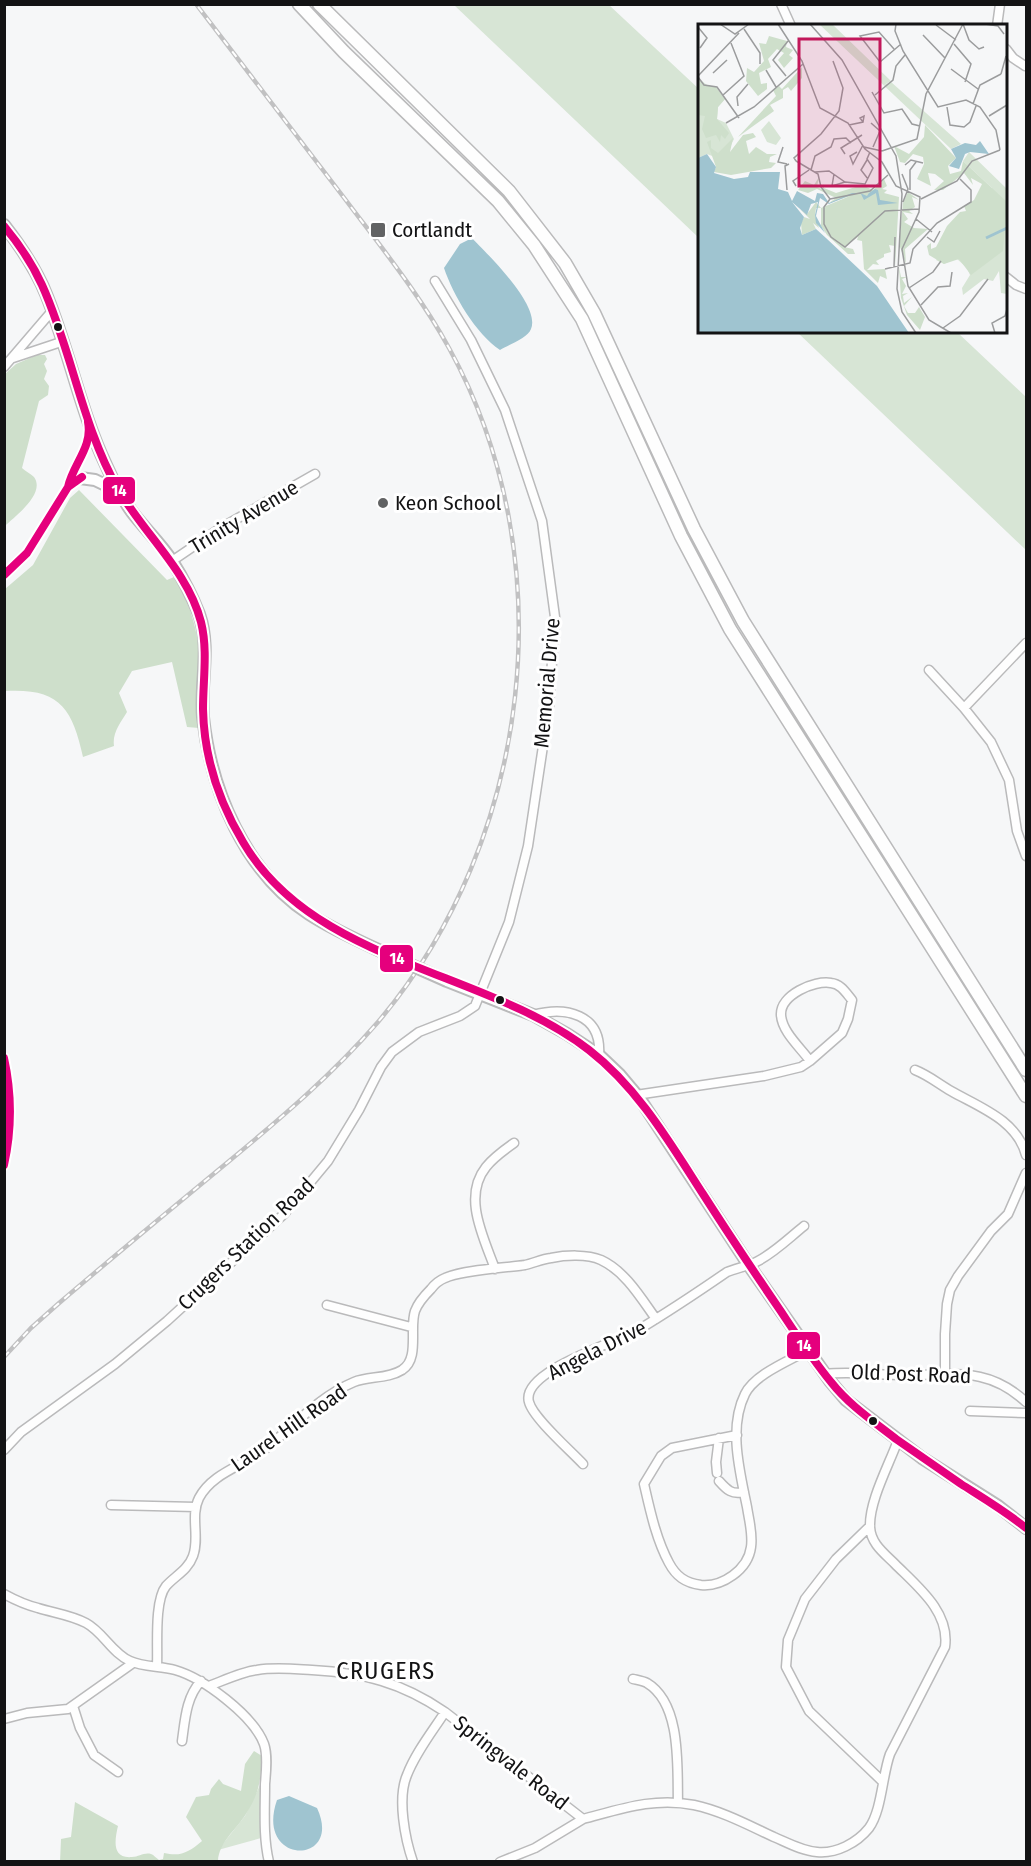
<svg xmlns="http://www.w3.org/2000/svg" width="1031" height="1866" font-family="'Fira Sans Condensed',sans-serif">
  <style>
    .green { fill: #d7e5d5 }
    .forest { fill: #cedfcb }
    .water { fill: #9fc4d0 }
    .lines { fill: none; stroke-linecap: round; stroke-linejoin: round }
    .minor-casing { stroke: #bababb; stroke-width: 11 }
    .major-casing { stroke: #bababb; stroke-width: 14 }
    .highway-casing { stroke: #bababb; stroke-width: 15 }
    .minor { stroke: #fefefe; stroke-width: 8 }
    .major { stroke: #fefefe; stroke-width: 10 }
    .highway { stroke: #fefefe; stroke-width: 12 }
    .rail-casing { stroke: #c1c1c2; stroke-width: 4.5 }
    .rail { stroke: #fff; stroke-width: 2; stroke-dasharray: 7; stroke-linecap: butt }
    .major-bridge-casing { stroke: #bababb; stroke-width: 14; stroke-linecap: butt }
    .major-bridge { stroke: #fefefe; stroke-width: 10 }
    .bus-1-casing { stroke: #fff; stroke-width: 12 }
    .bus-1 { stroke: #e5007d; stroke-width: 8 }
    .poi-dot { fill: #626364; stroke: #fff; stroke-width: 2 }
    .bus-dot { fill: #131314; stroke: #fff; stroke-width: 2 }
    .labels { text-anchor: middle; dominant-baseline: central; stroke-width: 6; stroke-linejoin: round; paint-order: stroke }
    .poi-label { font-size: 21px; fill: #131314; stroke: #fff; text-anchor: start }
    .street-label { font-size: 21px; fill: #131314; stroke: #fff }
    .quarter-label { font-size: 24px; letter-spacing: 1.5px; fill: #131314; stroke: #fff }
    .inset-river { fill: none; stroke: #9fc4d0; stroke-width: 3 }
    .inset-road { fill: none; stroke: #9b9c9d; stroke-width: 1.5 }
    .view { fill: #c2185b; fill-opacity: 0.15; stroke: #c2185b; stroke-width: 3 }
    .inset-edge { fill: none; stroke: #131314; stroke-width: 3 }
    .line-badge { stroke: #fff; stroke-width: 2 }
    .badge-label { font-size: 16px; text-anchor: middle; font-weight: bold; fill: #fff }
  </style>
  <rect width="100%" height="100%" fill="#f6f7f8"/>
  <path class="green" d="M454,5H609L699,89V238Z
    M797,332H957L1026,397V550Z
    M261,1783V1838L218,1850L245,1816Z"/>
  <path class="forest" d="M37,355H45L47,359L44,364L47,371L44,379L49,386L48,395L39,401L22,468C25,471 31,474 34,477C46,494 15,516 5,526V374L16,364Z
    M79,490L167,580L174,577C206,631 200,668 199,728L187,727L172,662L132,671L119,693L127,712C121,722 112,733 114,746L83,757C72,707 59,688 5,691V589L33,565L70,498Z
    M254,1751L262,1756C261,1780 259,1794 246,1814C236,1830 219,1842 218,1861L60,1862L61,1839L71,1837L75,1802L118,1826C115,1839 111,1859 132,1857C139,1857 144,1852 151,1854C154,1855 156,1858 159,1860L163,1859L164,1853C181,1857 189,1852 202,1841L186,1817L196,1797L209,1795L211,1789L219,1779L223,1784L241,1791L245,1764Z"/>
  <path class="water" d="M472,238C487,254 541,305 531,329C528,338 508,345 500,350C476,334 453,295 444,268L460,244Z
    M289,1796L317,1808C344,1866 254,1866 277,1800Z"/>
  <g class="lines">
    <defs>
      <path id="minor" d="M781,4L791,26
        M997,26L1000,4
        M1006,49L1013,58L1025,66
        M1006,277L1016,285L1026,289
        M13,358L64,341
        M4,367L52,311
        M172,561L219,529L315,474
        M929,670L964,708L991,742L1009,780L1017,831L1026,856
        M964,708L1026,643
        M533,1015C566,1006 602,1014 599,1055
        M915,1070C928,1075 939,1084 951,1091C979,1107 1017,1120 1026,1155
        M636,1095L764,1076L801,1067L810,1061L842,1033L848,1019L852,1000C846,993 841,984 831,983C814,980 780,995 781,1015C782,1032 801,1048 810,1061
        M495,1269C484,1238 462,1197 486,1167C493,1158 504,1150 514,1143
        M327,1305L411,1327
        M825,1374C851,1371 877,1375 904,1375C952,1376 986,1365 1026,1402
        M945,1374V1334L947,1304L950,1290L958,1276L991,1231L1008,1214L1026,1173
        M970,1411L1026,1413
        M737,1435L672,1448L661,1456L644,1484C650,1510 656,1539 669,1563C676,1576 685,1583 701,1585C722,1587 748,1570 751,1547C753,1534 749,1520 747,1507C740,1472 728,1428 745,1394C755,1374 789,1361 808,1350
        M4,1450L21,1432L115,1364L167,1321L284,1214L328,1161L359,1110L381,1067L392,1052L419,1032L460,1016L475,1006L509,922L528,846L549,706L555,617L542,521L505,410L471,340L435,281
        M583,1464C571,1451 533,1418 529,1402C520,1371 618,1342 638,1330C668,1312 698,1292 727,1272C737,1268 749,1266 758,1261C775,1252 789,1238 804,1226
        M717,1473L716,1462L719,1438
        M719,1481C727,1490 732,1495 744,1492
        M111,1505L196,1507
        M870,1526L836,1559L805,1599L788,1640L786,1667L809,1711L882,1781
        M4,1594C15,1600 26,1605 38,1608C54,1613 71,1615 86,1623C103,1632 112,1653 130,1661C143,1667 160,1666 175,1670C203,1678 253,1715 264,1744C268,1755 266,1772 265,1784C265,1810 263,1837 269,1862
        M157,1666C158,1646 154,1601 166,1586C175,1576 188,1570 193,1556C200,1538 190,1516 199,1498C212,1473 243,1466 264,1450C293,1427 318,1397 354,1382C368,1376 388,1379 402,1370C420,1359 409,1328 415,1311C418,1303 425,1295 431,1289C434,1285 440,1280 445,1278C463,1270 504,1268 525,1265C534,1263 542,1259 551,1258C566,1255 587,1254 601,1260C625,1271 641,1298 656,1319
        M633,1679C637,1680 643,1681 647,1683C682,1704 677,1768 678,1803
        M209,1686C225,1680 241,1672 257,1670C275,1667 294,1669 312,1670C364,1673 401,1682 445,1712L583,1819C621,1809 654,1797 694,1805C722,1811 748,1825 774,1837C788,1843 802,1851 817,1852C836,1854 857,1843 869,1828C882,1810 882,1776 890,1754L945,1647C950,1612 918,1587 895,1564C884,1553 871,1544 870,1527C869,1501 889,1465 898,1440
        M73,1706L80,1728L94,1755L118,1772
        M4,1719L27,1713L68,1709L133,1663
        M182,1741C185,1720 186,1697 201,1681
        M413,1862C405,1839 397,1798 407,1775C416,1752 432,1732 445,1712
        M500,1862L535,1848L583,1819"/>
      <path id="major" d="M4,225C21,247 36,269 46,294C69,350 80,410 106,465C113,481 122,498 132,512C145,529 161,544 172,561C182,577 192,596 199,614C211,648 200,682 203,717C211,791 245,872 309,914C338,933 371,946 402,961
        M80,478L95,480L120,492
        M447,981L533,1015L567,1034L599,1055L619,1074L640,1099L748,1264L830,1381L846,1400L922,1458L998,1506L1026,1528"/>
      <path id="highway" d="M299,4L344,52L498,201L534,245L582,319L681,536L730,629L1026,1096
        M319,4L509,191L565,263L594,313L694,529L743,621L1026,1070"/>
    </defs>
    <use href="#minor" class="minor-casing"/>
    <use href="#major" class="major-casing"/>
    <use href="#highway" class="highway-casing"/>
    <use href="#minor" class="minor"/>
    <use href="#major" class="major"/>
    <use href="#highway" class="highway"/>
    <defs>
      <path id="rail" d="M4,1357L31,1328L58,1304C114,1256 171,1209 228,1162C280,1119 333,1074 378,1022C533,839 565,559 449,348C420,295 381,247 345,199C295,134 246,69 196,4"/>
    </defs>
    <use href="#rail" class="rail-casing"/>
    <use href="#rail" class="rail"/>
    <defs>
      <path id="major-bridge" d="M402,961L447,981"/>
    </defs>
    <use href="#major-bridge" class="major-bridge-casing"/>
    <use href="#major-bridge" class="major-bridge"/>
    <defs>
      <path id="bus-1" d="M4,226C19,244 32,263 42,285C72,351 82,426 118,489C144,534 188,571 201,622C208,650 203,680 203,709C204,756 219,802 243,842C314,964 486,970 589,1050C638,1088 670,1143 703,1194C728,1233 754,1272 780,1310C796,1334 812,1359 831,1382C849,1405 873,1421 896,1439C918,1454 939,1469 961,1484C983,1498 1005,1511 1026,1528
        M68,487C73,464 93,447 88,422
        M4,575L27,553L68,487L82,477
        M4,1058C12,1094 12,1129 4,1165"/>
    </defs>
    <use href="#bus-1" class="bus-1-casing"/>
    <use href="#bus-1" class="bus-1"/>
  </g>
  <g class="poi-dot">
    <rect x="370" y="222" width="16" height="16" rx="3"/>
    <circle cx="383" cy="503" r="6"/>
  </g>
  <g class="bus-dot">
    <circle cx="58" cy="327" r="5"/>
    <circle cx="500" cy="1000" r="5"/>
    <circle cx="873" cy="1421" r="5"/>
  </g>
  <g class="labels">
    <g class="poi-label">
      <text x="392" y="230">Cortlandt</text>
      <text x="395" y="503">Keon School</text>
    </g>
    <g class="street-label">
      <text transform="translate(244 517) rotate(-31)">Trinity Avenue</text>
      <text transform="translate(547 683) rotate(-85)">Memorial Drive</text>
      <text transform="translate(246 1244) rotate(-44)">Crugers Station Road</text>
      <text transform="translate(597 1350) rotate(-27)">Angela Drive</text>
      <text transform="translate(911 1374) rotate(2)">Old Post Road</text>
      <text transform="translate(289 1428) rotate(-35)">Laurel Hill Road</text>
      <text transform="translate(511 1763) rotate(38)">Springvale Road</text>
    </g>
    <g class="quarter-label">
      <text x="386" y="1671">CRUGERS</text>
    </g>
  </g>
  <g transform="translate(698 24)">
    <rect width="309" height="309" fill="#f6f7f8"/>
    <path d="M121,0H134L193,57L186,61L193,58L263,120L253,125ZM0,54L27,75L20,83L19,95L28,99L36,115L30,127L43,133L40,142L9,130L0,134ZM71,97L83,114L78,121L69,118L63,106ZM271,128L309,165V270L303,269L301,247L295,257L286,255L265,271L264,264L272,251L269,244L258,234L246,240L238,236L294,164L265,137Z" fill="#d7e5d5"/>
    <path d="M71,12L89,17L88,23L95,26L91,31L95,34L86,44L80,36L86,29L79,25L70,35L73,43L61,49L63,60L69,59V65L60,72L48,57L49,44L56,48L66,37L61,19L68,20ZM104,43V54L93,67L90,63L85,66V74L72,81L76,87L40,113L78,72L75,66L81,62L84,65ZM0,54L4,60L18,63L27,75L20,83L19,95L31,109L27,115L23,111L22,118L18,111L8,114L4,105L7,92L0,91ZM227,101L258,134L250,142L252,150L263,147L265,137L309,178L305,227L273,251L261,235L246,240L231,231L229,222L233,219V225L238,223L249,202L262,188L268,187L266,182L276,176L284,160L273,154L275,161L266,149L245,166H236L246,157L237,150L230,149L233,162L219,155L226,140L225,133L215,130L207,139L202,138L196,122L211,130L226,113ZM55,109L58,113L48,117L51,130L58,123L69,130H79L72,133L71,138L78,139L73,144L33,151L16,148L18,143L9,118L13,116V124L20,129L35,114L32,128L45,111ZM121,153L119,163L124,165L126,160V164L138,169L164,161L175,166L186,155L189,162L184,165L189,166L186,169L201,173L197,243V222L191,221L193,228L186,230V233L178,237L181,241L175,240L169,246L187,245L189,255L182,252L180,259L166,245L164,217L159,216L160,213L146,223L155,225L157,230H150L129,211L123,202V184H118L117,191L121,204L115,199L118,205L104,211L103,199L106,193L112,195L102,185L109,190L118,178L123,184L152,172L131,179L138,174L119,165L110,169L100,166L107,157L116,161ZM210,168L221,176L214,173L217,183L211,187L215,190L205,188L210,195L206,198L216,204L230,205L207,225L208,240L201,220L205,179ZM201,243L203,253H209L204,255L208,262L204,270L210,269L205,272L206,279L214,273L206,282L210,289H217L221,283L227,293L222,306L209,291L203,274Z" fill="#cedfcb"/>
    <path d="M282,117L291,130L272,128L267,130L261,145L251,142L258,134L253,125L267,119L278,121ZM9,130L18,143L16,149L36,155L50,153L52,148H82L80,165L90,168L94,177L99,167L117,177L119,169L125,170L131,179L154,169H162L169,172L171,169L177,165L180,166L182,176L200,179L180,181L178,169L166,176L163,170H155L131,180L122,174L118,192L127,209L118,199L117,191L120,178L113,180L109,191L94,178L106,193L102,204L104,211L118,205L128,214L179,262L211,309H0V134Z" fill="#9fc4d0"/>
    <path class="inset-river" d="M288,214L309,204"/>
    <path class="inset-road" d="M22,0L37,10L51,0M80,0L104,37L122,84L150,99L167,125L184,138L198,162L222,173L221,188L204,225L210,262L231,296L253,309M112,0L144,36L198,132L204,170L199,265L204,288L218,309M198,0L197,7L205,27L240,83L268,76L282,83L298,106L302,126M265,0L271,16L281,25L286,23M287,0L300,2L306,10M238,1L258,16M0,3L9,14L2,24M46,5L62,29V40M225,11L247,34M256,20L273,40L267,58M196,25L181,8L162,12L182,38L203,20M253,45L280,65M68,46L78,63M15,49L29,36M303,50L308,32M0,52L41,9M88,52L75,36L90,17M0,53L6,61L19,63L41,94M174,68L186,89L204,85L214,100L222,102M25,71L46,52L33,19M177,71L195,56L198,42L207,31M275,80L282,61L303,50M40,82L39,73L50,60M249,83L252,101L266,103L272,98L278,82M291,92L309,81M28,99L56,83L105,40M173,99L182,107L175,123M151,101L165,98L166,92L162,94L165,98M85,123L80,138L89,140M166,123L184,127M184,127L219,115L228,70L265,0M159,128L152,132L155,140L165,121M147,130L143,124L164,111M169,136L163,146L170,155M98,137L96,134L123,110L141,87L145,64L135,37M98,137L120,150L123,163L132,175M207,141L213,136L225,139M113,146L117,132L133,123L136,115L148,114L153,119M117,148L131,147L147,158L167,160L175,144L169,135L172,128M136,150L134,162L147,158M204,150L210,165L205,178M98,162L95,157L111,146M89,166L87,142L91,140M212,166V146L218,138M132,175L126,183V200L133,213L147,223L187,187L221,185M132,175L172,167L190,151M223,175L259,157L274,137L302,126M218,195L234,208M229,213L236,218L242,207M196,243L197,213M187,245L212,239L215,225L239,199L273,178V166L262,155M211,264L235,248L243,237M223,281L240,263L252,262L254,248M245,304L262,292L290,255M297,309L294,299L307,292L309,285"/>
    <path class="view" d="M101,15H182V162H101Z"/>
    <rect width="309" height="309" class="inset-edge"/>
  </g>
  <g class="line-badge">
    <rect x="102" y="476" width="34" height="29" rx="6" fill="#e5007d"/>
    <rect x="379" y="944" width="35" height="29" rx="6" fill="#e5007d"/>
    <rect x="786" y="1331" width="35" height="29" rx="6" fill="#e5007d"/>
  </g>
  <g class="badge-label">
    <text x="119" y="496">14</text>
    <text x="397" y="964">14</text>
    <text x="804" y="1351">14</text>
  </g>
  <rect width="1031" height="1866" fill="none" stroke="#131314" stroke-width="12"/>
</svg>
